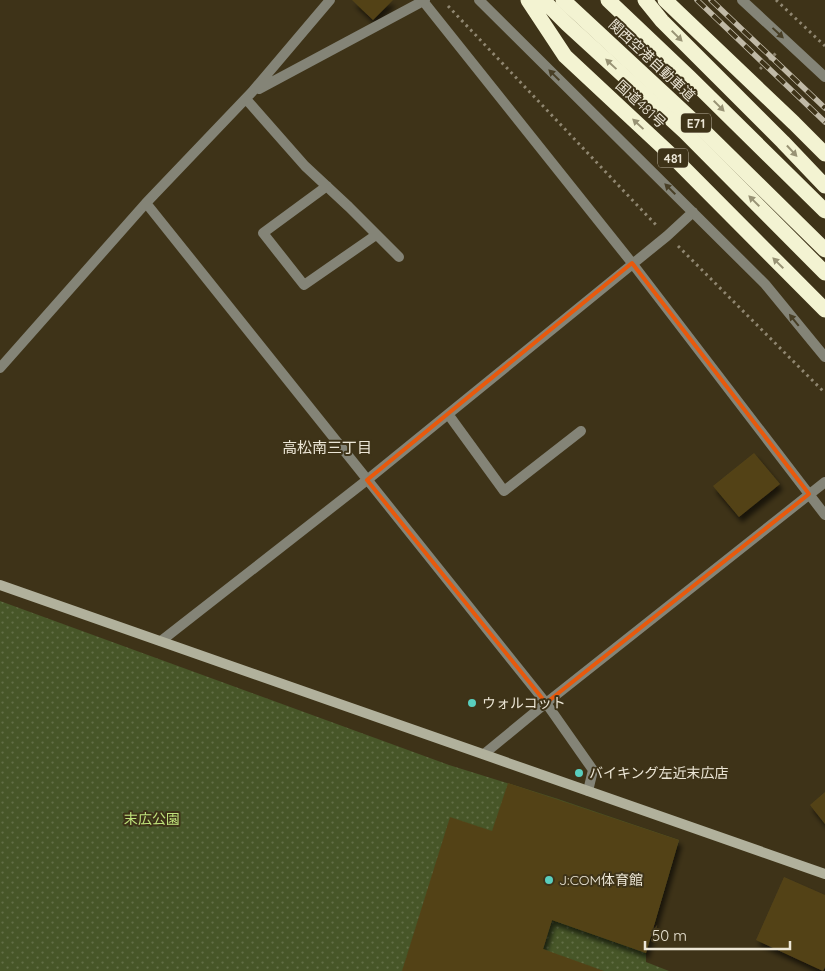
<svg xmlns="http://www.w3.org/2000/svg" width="825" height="971" font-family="Quicksand,'Noto Sans JP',sans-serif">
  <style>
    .park { fill: url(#park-dots) }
    .building { fill: #534318; filter: url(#shadow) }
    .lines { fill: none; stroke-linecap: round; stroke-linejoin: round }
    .path { stroke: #908771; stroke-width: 3; stroke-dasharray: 2.5 4; stroke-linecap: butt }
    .street { stroke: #848477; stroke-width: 10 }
    .secondary { stroke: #b1b19c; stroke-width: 10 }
    .highway { stroke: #f3f3d2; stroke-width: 15 }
    .rail-casing { stroke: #c0b9a6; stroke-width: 5.5 }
    .rail { stroke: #3e3318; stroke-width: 4; stroke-dasharray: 11; stroke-linecap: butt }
    .highway-bridge { stroke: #f3f3d2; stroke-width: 15 }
    .oneway { fill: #483f26 }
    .oneway2 { fill: #989375 }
    .marked { fill: none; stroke: #e8590c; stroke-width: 4; stroke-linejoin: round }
    .poi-dot { fill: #59cebe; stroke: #3e3318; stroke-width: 2 }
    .labels { text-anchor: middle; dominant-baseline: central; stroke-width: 4; stroke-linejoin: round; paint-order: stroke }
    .shield { fill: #3e3318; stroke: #b8b09d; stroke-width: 1 }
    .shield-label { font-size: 12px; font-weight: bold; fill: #ece6d6 }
    .street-label { font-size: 14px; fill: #ece6d6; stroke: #3e3318 }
    .poi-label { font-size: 14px; fill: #ece6d6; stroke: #3e3318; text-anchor: start }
    .park-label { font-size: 14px; fill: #bfe27b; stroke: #3e3318 }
    .neighbourhood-label { font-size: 15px; fill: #ece6d6; stroke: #3e3318 }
  </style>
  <defs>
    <pattern id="park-dots" width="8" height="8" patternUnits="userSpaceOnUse" patternTransform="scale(1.25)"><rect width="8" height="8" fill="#475628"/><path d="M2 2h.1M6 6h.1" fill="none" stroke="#626e46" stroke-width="1.8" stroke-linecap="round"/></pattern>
    <filter id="shadow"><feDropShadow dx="3" dy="5.5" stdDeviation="2.5" flood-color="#0009"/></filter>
  </defs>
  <rect width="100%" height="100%" fill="#3e3318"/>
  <path class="park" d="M0,601L449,765L555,798L679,840L646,953V962L669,971H0Z"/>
  <path class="building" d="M352,0H393L373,20Z
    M754,453L780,484L739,517L713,486Z
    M508,783L679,840L646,953L552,920L543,949L604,971H402L450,817L492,831Z
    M825,792V824L810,805Z
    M784,877L825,895V967L823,971L756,940Z"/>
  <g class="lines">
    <path class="path" d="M776,0L825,46
      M448,6L657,226
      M760,69L777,52
      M678,246L825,393"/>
    <path class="street" d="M479,0L765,284L825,357
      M742,0L825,77
      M423,1L632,263L825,515
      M259,89L425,0
      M246,99L305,166L349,207L399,257
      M327,186L263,233L304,285L376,235
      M146,203L546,703L593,770L588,791
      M0,368L146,203L252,92L330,0
      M448,414L504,491L581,431
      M161,641L367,480L667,236L693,212
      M484,754L546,703L825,482"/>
    <path class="secondary" d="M0,585L825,874"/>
    <path class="highway" d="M528,0L565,56L669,153L825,310
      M543,0L567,24L685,132L825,273
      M645,0L662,21L783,142L825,186
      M665,0L794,123L825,154"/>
    <defs>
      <path id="rail" d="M697,0L825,122
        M711,0L825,108"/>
    </defs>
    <use href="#rail" class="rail-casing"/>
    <use href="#rail" class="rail"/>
    <path class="highway-bridge" d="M563,0L702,129L825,250
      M608,0L689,77L825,211"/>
  </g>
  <defs><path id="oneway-solid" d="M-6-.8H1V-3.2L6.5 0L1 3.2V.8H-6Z" transform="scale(1.25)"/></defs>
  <g class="oneway">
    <use href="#oneway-solid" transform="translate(778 33) rotate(43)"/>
    <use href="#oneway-solid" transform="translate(554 75) rotate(-135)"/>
    <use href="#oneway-solid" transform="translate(670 189) rotate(-135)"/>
    <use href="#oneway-solid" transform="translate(794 320) rotate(-129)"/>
  </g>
  <g class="oneway2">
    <use href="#oneway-solid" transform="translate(677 36) rotate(45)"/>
    <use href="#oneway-solid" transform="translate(611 64) rotate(-137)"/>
    <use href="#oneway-solid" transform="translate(719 106) rotate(45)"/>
    <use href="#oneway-solid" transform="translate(638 124) rotate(-137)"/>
    <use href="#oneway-solid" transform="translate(792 151) rotate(47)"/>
    <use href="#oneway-solid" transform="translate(754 201) rotate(-135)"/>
    <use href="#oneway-solid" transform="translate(778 263) rotate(-135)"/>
  </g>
  <path class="marked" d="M632,263L809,494L546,703L367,480Z"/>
  <g class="poi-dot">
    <circle cx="472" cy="703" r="5"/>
    <circle cx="579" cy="773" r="5"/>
    <circle cx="549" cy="880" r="5"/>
  </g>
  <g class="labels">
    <g class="shield">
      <rect x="681" y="113.5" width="30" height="19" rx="4"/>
      <rect x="658" y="148.5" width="30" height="19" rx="4"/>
    </g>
    <g class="shield-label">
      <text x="696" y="123">E71</text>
      <text x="673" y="158">481</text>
    </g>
    <g class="street-label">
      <text transform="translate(652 60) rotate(43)">関西空港自動車道</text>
      <text transform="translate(641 104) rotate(43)">国道481号</text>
    </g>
    <g class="poi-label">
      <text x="482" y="703">ウォルコット</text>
      <text x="589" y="773">バイキング左近末広店</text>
      <text x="559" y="880">J:COM体育館</text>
    </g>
    <g class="park-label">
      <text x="152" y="819">末広公園</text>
    </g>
    <g class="neighbourhood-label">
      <text x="327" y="447">高松南三丁目</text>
    </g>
  </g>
  <path d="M645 941v8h145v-8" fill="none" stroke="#ece6d6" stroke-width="2.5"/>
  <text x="652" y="941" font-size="15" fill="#ece6d6" stroke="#3e3318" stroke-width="4" paint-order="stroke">50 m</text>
</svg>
